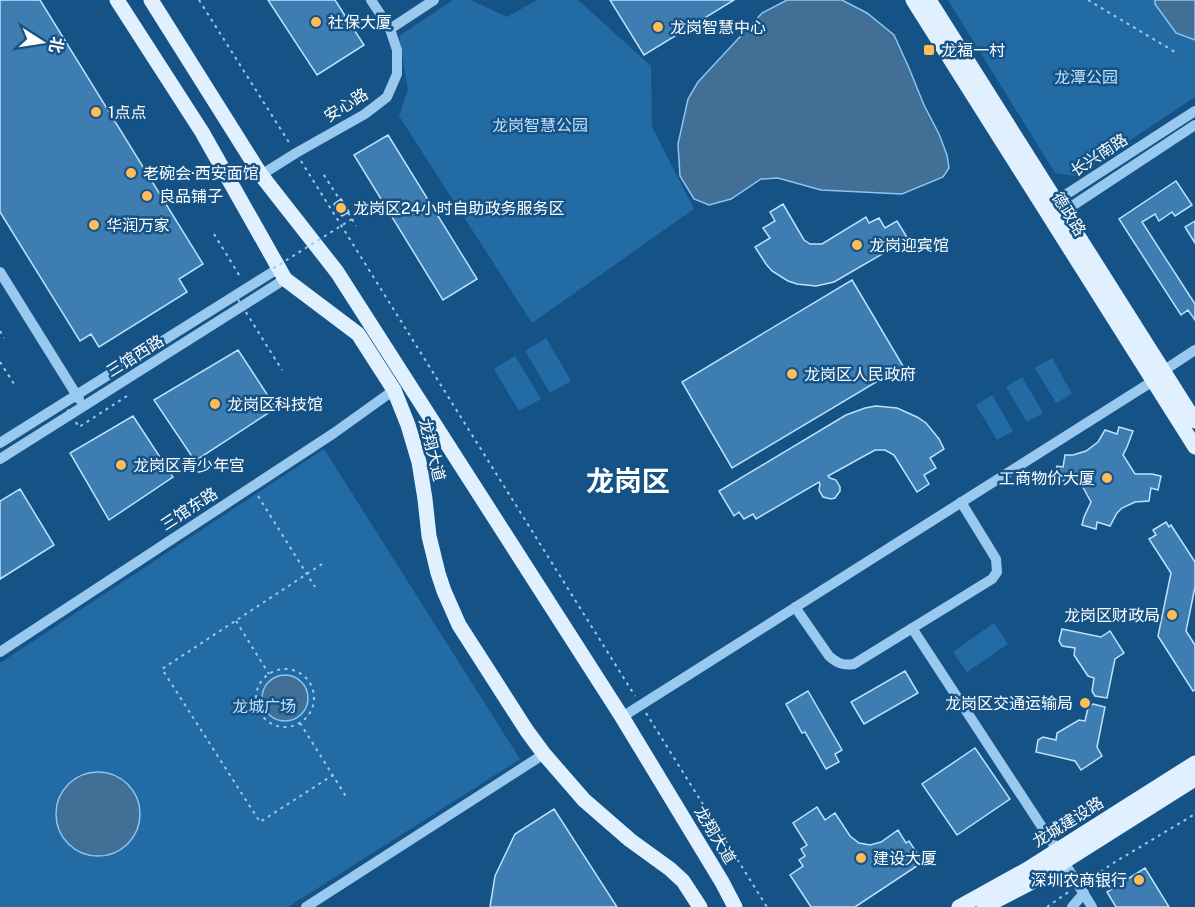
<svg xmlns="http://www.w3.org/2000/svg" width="1195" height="907" font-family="'Public Sans','Noto Sans SC',sans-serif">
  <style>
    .green { fill: #236ba4 }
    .water { fill: #416f95; stroke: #8bc6f2; stroke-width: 1.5 }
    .building { fill: #3d7db1; stroke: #bfe1fb; stroke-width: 1.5 }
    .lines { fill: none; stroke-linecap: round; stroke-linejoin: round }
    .path { stroke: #99c9ef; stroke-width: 2; stroke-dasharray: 3 4.5; stroke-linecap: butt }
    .minor { stroke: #99c9ef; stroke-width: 10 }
    .major { stroke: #e1f0ff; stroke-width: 15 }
    .path-bridge { stroke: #99c9ef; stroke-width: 2; stroke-dasharray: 3 4.5; stroke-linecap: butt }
    .poi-dot { fill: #ffbc57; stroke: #155386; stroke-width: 2 }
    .labels { text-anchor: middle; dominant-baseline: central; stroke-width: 5; stroke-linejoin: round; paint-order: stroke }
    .poi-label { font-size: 16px; fill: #fff; stroke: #155386; text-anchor: start }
    .park-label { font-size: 16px; fill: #bfe1fb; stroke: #155386 }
    .street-label { font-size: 16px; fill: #fff; stroke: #155386 }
    .town-label { font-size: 28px; font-weight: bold; fill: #fff; stroke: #155386 }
  </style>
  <rect width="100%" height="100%" fill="#155386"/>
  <path class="green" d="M453,0H471L507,17L537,0H578L651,66L652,127L694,209L532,323L399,116L408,90L399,36Z
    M948,0H1195V97L1076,176L1055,173Z
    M546,338L571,381L550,393L525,351Z
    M515,356L541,399L519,411L494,369Z
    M1052,358L1072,394L1056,403L1035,368Z
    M1022,377L1043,413L1027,422L1006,387Z
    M992,395L1013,431L997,440L976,405Z
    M324,449L520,759L288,907H0V663Z
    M994,623L1008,644L967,672L953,652Z"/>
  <path class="water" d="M787,0H842L867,13L894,35L909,68L924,105L939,134L947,155L949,168L943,177L902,194L821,190L778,178L761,179L731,199L709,205L694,199L680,176L678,144L688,99L698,82L762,13Z
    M1155,0H1195V40L1176,33L1155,4Z
    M262 698a23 23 0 1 1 46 0a23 23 0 1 1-46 0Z
    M56 814a42 42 0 1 1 84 0a42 42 0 1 1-84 0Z"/>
  <path class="building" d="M0,0H40L203,264L179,279L187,292L99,347L91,334L80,341L0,212Z
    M268,0H335L364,45L317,75Z
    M610,0H734L644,55Z
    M388,135L477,279L443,300L354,155Z
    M1176,181L1192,205L1175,216L1172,212L1159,221L1155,214L1142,222L1195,304V320L1188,310L1181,315L1119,219Z
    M341,199L349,212L342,216L334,204Z
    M783,204L804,240L810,244H822L866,217L869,223L879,218L885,228L897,221L908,239L834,282L816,286L797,284L788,281L772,271L766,264L755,247L770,238L763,228L775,221L770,212Z
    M1195,221V243L1185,227Z
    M852,280L903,366L732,468L682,382Z
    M238,350L276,408L195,461L154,400Z
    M876,406L897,408L917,417L926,423L939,439L944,449L930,458L936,468L924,475L929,484L917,492L894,455L885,450H875L828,476L830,478L836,480L840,487V491L835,498L831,499L823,497L819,490L820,484L819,482L756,519L753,514L744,519L739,512L734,516L719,491L846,415L865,408Z
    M133,416L173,477L109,520L70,453Z
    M1119,427L1133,431L1127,447L1123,455L1135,474H1152L1161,476L1158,490L1151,488L1149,501L1135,502L1122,508L1117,513L1110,526L1097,522L1096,529L1082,525L1084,517L1091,502L1080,482H1071L1054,480L1057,466L1063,467L1065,455H1073L1086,451L1098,442L1105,430L1117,434Z
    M20,489L54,545L0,579V501Z
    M1166,522L1169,527L1171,525L1195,562V587L1186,631L1195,645V690L1193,691L1158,636L1171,573L1149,539L1156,535L1153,530Z
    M1062,629L1101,637L1110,631L1124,653L1115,659L1107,698L1095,696L1092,691L1094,678L1088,676L1074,655L1075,648L1062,646L1059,641Z
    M905,671L918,693L864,724L851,702Z
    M808,691L842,750L835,754L839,762L826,769L805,732L802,733L786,704Z
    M1093,704L1105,707L1097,747L1102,756L1081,770L1075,761L1036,752L1038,740L1043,737L1056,740L1057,733L1079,720L1085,721L1088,708Z
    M975,748L1010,799L957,835L922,784Z
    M817,807L825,820L835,813L850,836L859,843L865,844L870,845L881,842L898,830L906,843L909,841L923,862L855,907H811L790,875L803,866L799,860L805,856L801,849L807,845L793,823Z
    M554,809L617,907H490L495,876L515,834Z
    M1145,868L1169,907H1116L1107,892Z"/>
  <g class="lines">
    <path class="path" d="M199,0L290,144
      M1088,0L1175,52
      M301,161L635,696
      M352,219L356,226
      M214,234L241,278
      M0,331L4,338
      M0,362L16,387
      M258,496L315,587
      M322,564L162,669L260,822L333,775
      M236,621L269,674
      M256 698a29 29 0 1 1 58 0a29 29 0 1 1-58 0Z
      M646,713L767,907
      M300,723L347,798
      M1088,880L1115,862L1195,814
      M1047,907L1070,891"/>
    <path class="minor" d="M390,29L434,0
      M261,175L296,153L365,114L387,97L397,74V50L390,29L371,0
      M1053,205L1056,201L1195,111
      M1057,212H1063L1195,125
      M0,272L79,399
      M0,443L279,268
      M0,459L285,279
      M795,607L829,656C837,663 843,666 854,664L992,579L997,572L996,559L961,502
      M912,628L1057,850
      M0,652L334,433L394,390
      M622,717L1153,381L1163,371L1195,350
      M1064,862L1092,907
      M306,907L544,754
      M1072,907L1084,893"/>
    <path class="major" d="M117,0L202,132L285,279L358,334L394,390L408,425L419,462L425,499L429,536L438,573L444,591L459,625L527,731L544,754L584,800L630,840L670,869L683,881L700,907
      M151,0L261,175L337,272L622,717L722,882L735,907
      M913,0L1195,447
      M929,0L1195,421
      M959,907L1026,870L1195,763
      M984,907L1032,882L1195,779"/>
    <path class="path-bridge" d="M234,293L282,370
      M127,396L79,427L62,401L352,219L322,172"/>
  </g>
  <g class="poi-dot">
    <circle cx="316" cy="22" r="6"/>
    <circle cx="658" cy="27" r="6"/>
    <rect x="923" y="44" width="12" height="12" rx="3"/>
    <circle cx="96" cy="112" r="6"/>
    <circle cx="131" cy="173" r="6"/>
    <circle cx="147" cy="196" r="6"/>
    <circle cx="341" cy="208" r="6"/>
    <circle cx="94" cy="225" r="6"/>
    <circle cx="857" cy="245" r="6"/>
    <circle cx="792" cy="374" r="6"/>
    <circle cx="215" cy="404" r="6"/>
    <circle cx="121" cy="465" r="6"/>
    <circle cx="1107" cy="478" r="6"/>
    <circle cx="1172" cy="615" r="6"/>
    <circle cx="1085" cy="703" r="6"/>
    <circle cx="861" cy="858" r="6"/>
    <circle cx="1139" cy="880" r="6"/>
  </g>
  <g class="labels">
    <g class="poi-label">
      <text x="328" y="22">社保大厦</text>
      <text x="670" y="27">龙岗智慧中心</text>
      <text x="941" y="50">龙福一村</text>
      <text x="108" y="112">1点点</text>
      <text x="143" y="173">老碗会·西安面馆</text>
      <text x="159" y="196">良品铺子</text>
      <text x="353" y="208">龙岗区24小时自助政务服务区</text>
      <text x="106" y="225">华润万家</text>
      <text x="869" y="245">龙岗迎宾馆</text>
      <text x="804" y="374">龙岗区人民政府</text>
      <text x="227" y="404">龙岗区科技馆</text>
      <text x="133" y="465">龙岗区青少年宫</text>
      <text x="1095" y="478" text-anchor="end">工商物价大厦</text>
      <text x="1160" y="615" text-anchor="end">龙岗区财政局</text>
      <text x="1073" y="703" text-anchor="end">龙岗区交通运输局</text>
      <text x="873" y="858">建设大厦</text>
      <text x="1127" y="880" text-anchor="end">深圳农商银行</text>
    </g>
    <g class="park-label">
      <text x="1086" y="77">龙潭公园</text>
      <text x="540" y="125">龙岗智慧公园</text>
      <text x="264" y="706">龙城广场</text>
    </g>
    <g class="street-label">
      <text transform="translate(346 105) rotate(-32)">安心路</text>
      <text transform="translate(1099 155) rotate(-33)">长兴南路</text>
      <text transform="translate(1069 214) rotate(58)">德政路</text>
      <text transform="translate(135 356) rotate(-32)">三馆西路</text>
      <text transform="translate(432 450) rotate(76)">龙翔大道</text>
      <text transform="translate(189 509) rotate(-33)">三馆东路</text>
      <text transform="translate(1068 822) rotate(-32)">龙城建设路</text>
      <text transform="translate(715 835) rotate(59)">龙翔大道</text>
    </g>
    <g class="town-label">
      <text x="628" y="480">龙岗区</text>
    </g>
  </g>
  <g transform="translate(42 42) rotate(102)" stroke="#155386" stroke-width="4.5" paint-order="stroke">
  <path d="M0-4.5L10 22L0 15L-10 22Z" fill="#ffffff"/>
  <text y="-9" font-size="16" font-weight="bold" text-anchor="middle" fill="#ffffff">北</text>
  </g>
</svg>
